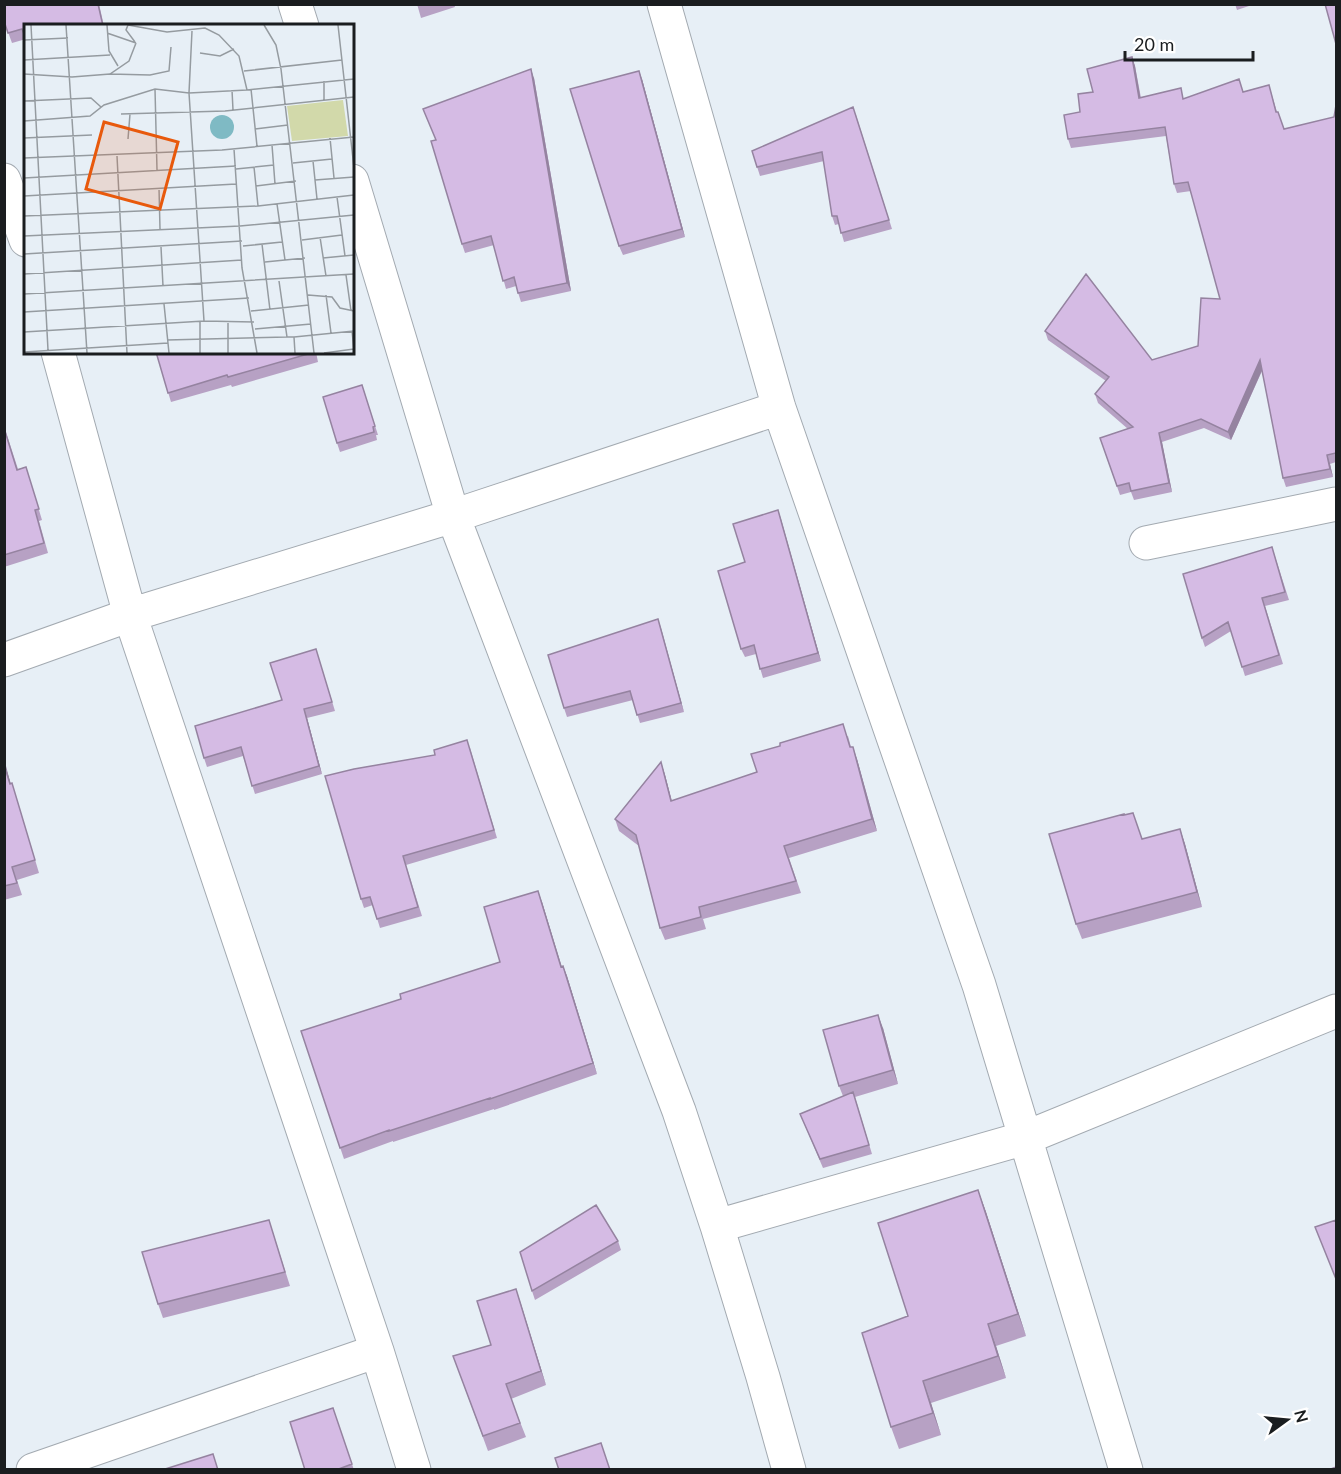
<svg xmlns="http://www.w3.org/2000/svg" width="1341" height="1474" font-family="Lato,sans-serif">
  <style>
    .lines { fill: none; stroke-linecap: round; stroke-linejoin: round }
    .street-casing { stroke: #a3aab1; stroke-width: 35 }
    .street { stroke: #fff; stroke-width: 33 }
    .wall { fill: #b7a1c4 }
    .shaded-wall { fill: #9583a0 }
    .building { fill: #d5bbe4; stroke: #9583a0; stroke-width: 1.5 }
    .inset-road { fill: none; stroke: #959ba0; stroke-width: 1.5 }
    .view { fill: #e8590c; fill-opacity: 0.15; stroke: #e8590c; stroke-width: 3 }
    .inset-edge { fill: none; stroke: #1a1d1f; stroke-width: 3 }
  </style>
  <rect width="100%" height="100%" fill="#e7eff6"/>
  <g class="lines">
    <defs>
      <path id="street" d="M295,4L302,26
        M664,4L779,408L979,985L1126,1470
        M4,180L26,240
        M352,181L453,516L679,1111L717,1226L763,1377L789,1470
        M58,352L130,615L377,1351L414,1470
        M1146,543L1336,504
        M4,660L130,615L453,516L779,408
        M717,1226L1025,1138L1336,1011
        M33,1470L377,1351"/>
    </defs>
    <use href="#street" class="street-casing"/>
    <use href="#street" class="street"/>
  </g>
  <path class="wall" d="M99,4L104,26H26V39L12,43L4,21Z
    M417,4H454L455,7L421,18Z
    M1235,4H1255L1237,10Z
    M1132,57L1135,66L1141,98H1184L1243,92L1269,85L1277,112L1284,129L1334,117L1336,105V462L1330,464L1333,477L1286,487L1283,478L1262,371L1231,440L1204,428L1162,442L1172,492L1134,500L1131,492L1120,495L1100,438L1128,429L1098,403L1095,394L1106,381L1048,340L1045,331L1152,360L1198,346L1220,299L1191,191L1177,193L1174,184L1166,136L1071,148L1068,139L1080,112L1093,92Z
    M534,78L571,291L521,302L516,286L506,289L494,245L465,253L462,244L436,140Z
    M642,79L685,237L623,255L619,246Z
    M856,115L892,229L844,242L839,224L835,225L832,216L824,161L760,176L752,151Z
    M156,352H316L318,362L232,387L231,385L171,402Z
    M362,385L378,435H376L377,440L340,452L337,443Z
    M4,426L18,469L26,467L29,477L42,520L39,521L48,553L4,567Z
    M778,510L821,661L763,678L756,654L745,657L741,649L745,562Z
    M1272,547L1289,600L1265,606L1283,664L1245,676L1231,631L1205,647L1202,638Z
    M658,619L684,712L640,723L633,700L567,717L564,708Z
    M316,649L335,711L307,718L322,774L255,794L243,756L207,767L204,758L282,700Z
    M848,736L851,747L857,759L877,831L789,858L801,893L703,919L706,929L665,940L660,928L639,846L619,831L615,819L661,762L665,775L672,801L757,772Z
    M470,748L497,838L406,865L422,916L380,928L373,905L364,908L361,899Z
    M4,762L11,784L16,796L39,873L17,880L22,895L4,900Z
    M1180,829L1185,844L1202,907L1082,939L1076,924L1142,839Z
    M542,902L561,966H563L567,976L597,1074L494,1110V1109L393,1142V1141L344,1159L301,1031L401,999L500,962Z
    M883,1028L898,1084L855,1097L872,1154L823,1168L800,1114L843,1096L839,1086Z
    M978,1190L986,1212L1026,1336L996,1346L1006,1378L931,1403L941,1435L899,1449L891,1427L908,1316Z
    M269,1220L290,1286L163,1318L158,1304Z
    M618,1241L621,1250L535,1300L532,1291Z
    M516,1289L546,1385L511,1399L526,1437L488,1451L453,1356L491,1345Z
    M333,1408L354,1470H305Z"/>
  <path class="shaded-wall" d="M1132,57L1135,66L1142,107L1139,98Z
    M531,69L534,78L571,291L567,283Z
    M639,71L642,79L685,237L682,229Z
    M1260,360L1263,368L1231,440L1228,432Z
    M1159,433L1162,442L1172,492L1169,483Z
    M1327,455L1330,464L1333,477L1330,469Z
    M778,510L781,519L821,661L818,653Z
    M658,619L661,628L684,712L681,703Z
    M304,709L307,718L322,774L319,766Z
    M853,747L857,759L877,831L872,819Z
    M4,762L6,766L14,797L10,784Z
    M661,762L665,775L675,814L671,801Z
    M1180,829L1185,844L1202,907L1197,892Z
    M538,891L542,902L565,977L561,967Z
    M563,966L567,976L597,1074L593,1063Z
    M878,1015L883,1028L898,1084L893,1070Z
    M978,1190L986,1212L1026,1336L1018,1314Z
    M516,1289L521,1304L546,1385L541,1371Z
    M988,1324L996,1346L1006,1378L998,1356Z
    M923,1381L931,1403L941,1435L933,1413Z"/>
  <path class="building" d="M4,4H98L103,26H26V34H24L22,29L8,33L4,21Z
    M1325,4H1336V44Z
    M1132,57L1139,98L1181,88L1183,99L1239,79L1243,92L1269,85L1276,112H1278L1284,129L1334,117L1336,105V453L1327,455L1330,469L1283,478L1260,360L1228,432L1201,419L1159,433L1169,483L1131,491L1129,483L1117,486L1100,438L1133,427L1095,394L1109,377L1045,331L1086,274L1152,360L1198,346L1201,298L1220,299L1188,182L1174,184L1165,127L1068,139L1064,115L1080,112L1078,94L1093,92L1087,69Z
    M531,69L567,283L518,293L514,277L503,281L491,236L462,244L431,141L436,140L423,109Z
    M639,71L682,229L619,246L570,89Z
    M853,107L889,220L841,233L837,216H832L822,152L757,167L752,151Z
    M156,352H315L228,377L227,375L168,393Z
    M362,385L375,426L373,427L374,432L337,443L323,397Z
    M4,428L17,470L26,467L39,509L35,510L44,543L4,555Z
    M778,510L818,653L760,669L754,645L741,649L718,571L745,562L733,524Z
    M1272,547L1285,592L1262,598L1279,655L1242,667L1228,622L1202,638L1183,574Z
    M658,619L681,703L637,715L630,691L564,708L548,655Z
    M316,649L332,702L304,709L319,766L252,786L241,747L204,758L195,726L282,700L270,663Z
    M843,724L850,747H853L872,819L784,846L796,881L699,907L701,917L660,928L636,835L615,819L661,762L671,801L757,772L751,754L780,746V743Z
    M467,740L494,830L403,856L418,907L377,919L370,897L361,899L325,776L354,769L435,755L434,750Z
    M4,765L10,784L12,783L35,860L12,867L17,883L4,886Z
    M1133,813L1142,839L1180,829L1197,892L1076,924L1049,834L1124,814V815Z
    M538,891L561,967L563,966L593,1063L490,1099V1098L389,1131V1130L340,1148L301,1031L401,999L400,994L500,962L484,907Z
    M878,1015L893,1070L839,1086L823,1030Z
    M853,1092L869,1145L820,1159L800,1114Z
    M978,1190L1018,1314L988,1324L998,1356L923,1381L933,1413L891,1427L862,1333L908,1316L878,1223Z
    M596,1205L618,1241L532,1291L520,1252Z
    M269,1220L285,1272L158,1304L142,1252Z
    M1336,1220V1279L1315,1227Z
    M516,1289L541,1371L506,1384L520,1423L483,1436L453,1356L491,1345L477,1301Z
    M333,1408L352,1464L336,1470H305L290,1422Z
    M601,1443L610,1470H559L555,1458Z
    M213,1454L218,1470H162Z
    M1336,1467V1470H1328Z"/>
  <g transform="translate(24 24)">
    <rect width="330" height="330" fill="#e7eff6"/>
    <path d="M319,76L324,112L268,117L263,82Z" fill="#d2d9aa"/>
    <path d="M186 103a12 12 0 1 1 24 0a12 12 0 1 1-24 0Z" fill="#7fbac4"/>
    <path class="inset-road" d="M7,1L24,326M42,1L63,329M83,1L85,27L94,42M104,1L143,8L181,4L195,11L215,32L223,66M104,1L102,6L111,18M240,1L252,21L257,45L290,329M314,1L330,144M168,7L165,69L180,297M83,9L112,19M0,16L44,14M176,29L196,32L210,25M0,36L86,31M220,47L318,36M0,50L48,53L86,50L105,37L112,19M86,50L126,51L145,47L147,23M300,57V76M131,65L133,146M227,65L233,122M208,66L209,86M0,77L67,74L77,83M97,90L201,87L330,73M0,97L66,92L80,81L131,65L165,69L223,66L330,55M231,105L264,101M0,114L68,111M306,114L310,154M104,115L106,90M248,121L251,160M210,125L218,244L233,329M93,132L103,329M0,134L198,126L330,113M289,137L293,175M269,139L308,135M230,143L234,182M212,145L250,141M0,154L212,142M291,156L330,153M232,162L272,157M135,164L136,205M0,172L212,160M313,173L321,232M253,180L261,236M0,192L234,182L330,171M0,212L216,202L330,191M296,213L302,252M278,216L318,211M238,220L246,286M219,222L258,218M137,223L139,262M0,230L218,217M299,234L330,231M241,238L281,234M0,250L218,236M322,251L327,287M255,257L263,313H270L271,329M0,270L330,250M284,271L308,273L316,284L330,287M302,271L307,309M140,280L145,329M227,287L285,281M0,288L225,274M176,297V329M204,299V329M231,305L287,300M328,307L330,326M0,308L180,297L230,298M270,313L330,307M143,316L263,313M0,328L144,319M300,329L330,325"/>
    <path class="view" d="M80,98L154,118L136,185L62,165Z"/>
    <rect width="330" height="330" class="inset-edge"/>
  </g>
  <rect width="1341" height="1474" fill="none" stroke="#1a1d1f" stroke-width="12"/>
  <g transform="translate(1287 1420) rotate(75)" stroke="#ffffff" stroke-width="4.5" paint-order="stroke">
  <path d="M0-4.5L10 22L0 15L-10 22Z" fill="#1a1d1f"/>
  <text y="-9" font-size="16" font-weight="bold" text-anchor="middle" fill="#1a1d1f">N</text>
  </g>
  <path d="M1125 51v9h128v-9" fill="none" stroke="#1a1d1f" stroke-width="3"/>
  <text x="1134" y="51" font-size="18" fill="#1a1d1f" stroke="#ffffff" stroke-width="4.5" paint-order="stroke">20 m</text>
</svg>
